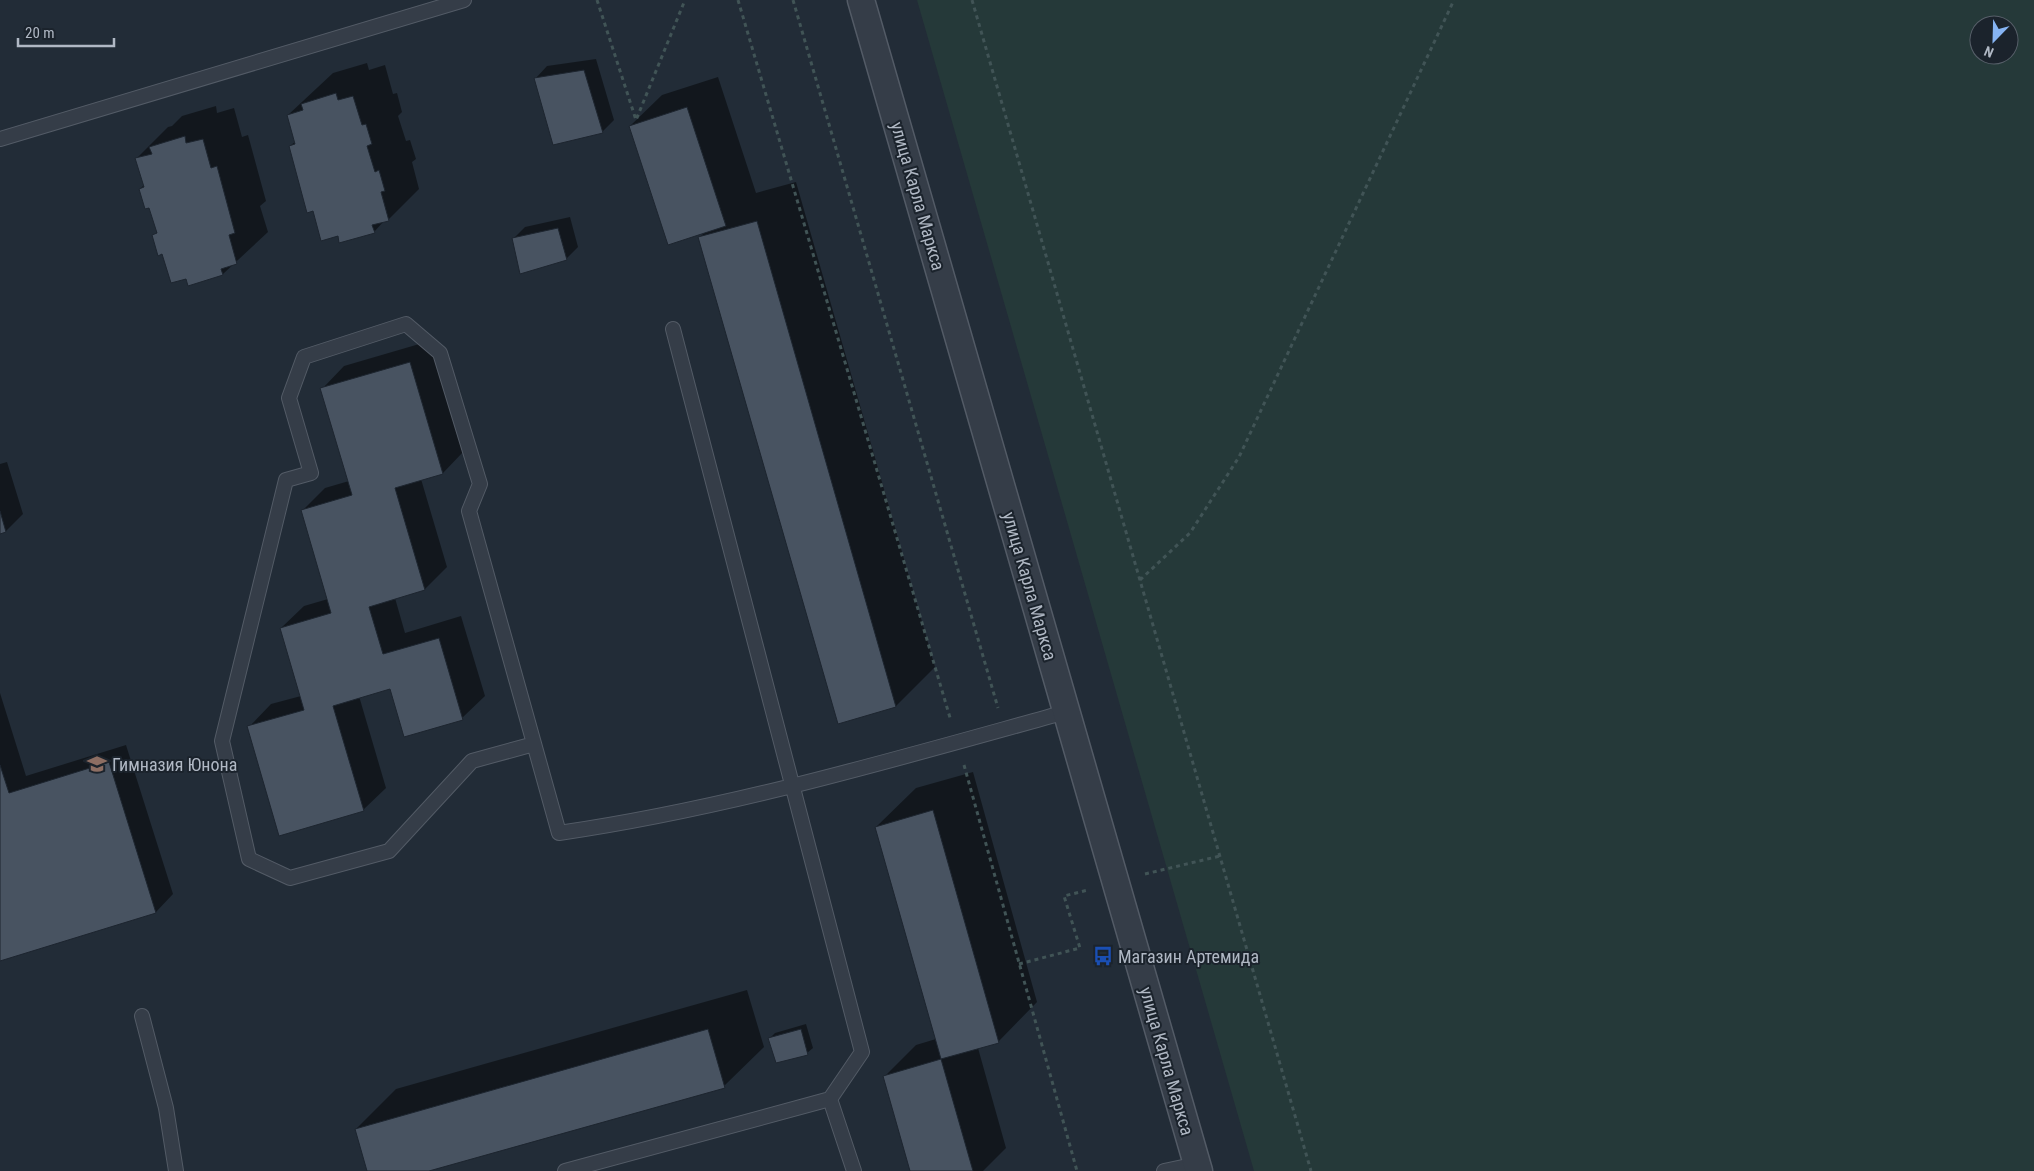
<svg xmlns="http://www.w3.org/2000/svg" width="2034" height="1171" font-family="'Roboto Condensed',sans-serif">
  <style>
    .green { fill: #253939; fill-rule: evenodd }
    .shadow { fill: #0007 }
    .building { fill: #485361; stroke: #1d252f }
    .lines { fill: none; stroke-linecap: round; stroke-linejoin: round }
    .service-casing { stroke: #535b66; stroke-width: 16 }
    .minor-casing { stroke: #535b66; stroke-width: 29 }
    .path { stroke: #415456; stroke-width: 3; stroke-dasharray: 4 4; stroke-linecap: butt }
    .service { stroke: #353d48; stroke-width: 14 }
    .minor { stroke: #353d48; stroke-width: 26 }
    .labels { text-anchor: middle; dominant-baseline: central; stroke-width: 4; stroke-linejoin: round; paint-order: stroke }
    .street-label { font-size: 18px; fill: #b0b8c4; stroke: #1b232c }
    .poi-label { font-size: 18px; fill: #b0b8c4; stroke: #1b232c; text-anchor: start }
  </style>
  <rect width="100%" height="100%" fill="#222c37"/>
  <path class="green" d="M917,0H2034V1171H1254ZM1979,25H2009V55H1979Z"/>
  <path class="shadow" d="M596,59L614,120L602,132L536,78L547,66Z
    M367,63L369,70L385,65L393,94L397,93L402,112L398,116L406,141L410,140L416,159L412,162L419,189L388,220L384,221L374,232L339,235L314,210L290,146L296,141L288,115L333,73Z
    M718,77L756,193L796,182L935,667L896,706L699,238L706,231L630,126L662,95Z
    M216,106L217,113L234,108L242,137L248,135L266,201L260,206L268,232L223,274L187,277L163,253L154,235L158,231L150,206L140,189L144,185L136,159L168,127L172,126L182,116Z
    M570,217L578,247L566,259L513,239L525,227Z
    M433,340L465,450L443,473L421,479L447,567L425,589L395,598L405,633L461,616L485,696L462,718L391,687L359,696L386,788L363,810L249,727L271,704L301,696L281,628L304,606L328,599L302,511L325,488L349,481L322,389L344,366Z
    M7,462L23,514L6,531L0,533V464Z
    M0,693L26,776L126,745L173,894L156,912L0,960Z
    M973,772L1037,1002L998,1042L978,1048L1006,1148L983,1171H911L885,1076L916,1045L936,1039L876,827L916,788Z
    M747,990L764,1047L724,1086L424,1171H368L356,1129L396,1089Z
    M806,1024L813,1048L807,1053L770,1038L775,1033Z"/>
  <path class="building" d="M584,70L603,133L553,145L534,78Z
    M336,93L338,100L353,96L362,125L366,124L372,144L367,146L375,172L379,170L385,191L381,192L389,221L372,225L375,233L339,243L338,236L321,241L313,211L307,213L289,146L295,144L287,115L303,110L301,104Z
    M687,107L726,226L668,245L629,126Z
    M185,136L186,143L203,139L211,168L217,166L235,233L229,235L237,264L221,269L223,275L188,286L186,279L171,283L162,254L158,256L152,235L157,233L149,208L145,209L139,189L144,187L135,158L152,154L149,147Z
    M757,221L896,707L838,724L698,237Z
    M558,228L567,260L520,274L512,238Z
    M410,362L443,474L395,488L425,590L369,607L383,654L439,638L463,720L404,737L390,689L333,706L364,811L279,836L247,726L304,710L280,628L331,613L301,510L352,495L320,388Z
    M0,511L6,532L0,534Z
    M109,762L156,913L0,961V765L9,793Z
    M933,810L999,1043L941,1059L875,827Z
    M708,1029L725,1088L429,1171H367L355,1129Z
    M801,1029L808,1055L776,1063L768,1038Z
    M941,1059L973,1171H910L883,1076Z"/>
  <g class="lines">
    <defs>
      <path id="service" d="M0,139L464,0
        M673,329L862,1052L830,1099
        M534,744L472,761L389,851L290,878L249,859L222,741L286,480L311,473L289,398L304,357L406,324L440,353L480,484L469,511L559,833C731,808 899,758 1066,712
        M142,1016L166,1108L176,1171
        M565,1171L830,1099L854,1171
        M1164,1171L1197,1164"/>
      <path id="minor" d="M861,0L1199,1171"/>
    </defs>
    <use href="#service" class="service-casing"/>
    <use href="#minor" class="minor-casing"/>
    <path class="path" d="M597,0L636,120L685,0
      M738,0L951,721
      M793,0L998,708
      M972,0L1311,1171
      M1140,580L1190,533L1239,457L1454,0
      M964,765L1077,1171
      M1145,874L1220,856
      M1019,964L1080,948L1064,896L1088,890"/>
    <use href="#service" class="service"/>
    <use href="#minor" class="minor"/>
  </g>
  <defs>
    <symbol id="school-bare" viewBox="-9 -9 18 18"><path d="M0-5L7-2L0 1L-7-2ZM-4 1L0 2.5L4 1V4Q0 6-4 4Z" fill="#8d6e63" stroke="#1b232c" stroke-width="2.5" paint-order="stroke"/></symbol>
    <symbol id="bus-bare" viewBox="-9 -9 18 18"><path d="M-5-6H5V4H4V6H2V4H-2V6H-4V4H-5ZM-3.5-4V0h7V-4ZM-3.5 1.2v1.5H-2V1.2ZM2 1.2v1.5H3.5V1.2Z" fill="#1a4fb4" stroke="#1b232c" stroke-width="2.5" paint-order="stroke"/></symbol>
  </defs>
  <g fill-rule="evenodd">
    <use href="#school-bare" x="83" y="750" width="28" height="28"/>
    <use href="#bus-bare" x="1089" y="942" width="28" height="28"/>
  </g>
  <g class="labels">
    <g class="street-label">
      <text transform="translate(918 196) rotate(74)">улица Карла Маркса</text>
      <text transform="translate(1030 586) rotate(74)">улица Карла Маркса</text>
      <text transform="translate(1167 1061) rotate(74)">улица Карла Маркса</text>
    </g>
    <g class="poi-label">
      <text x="112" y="764">Гимназия Юнона</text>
      <text x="1118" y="956">Магазин Артемида</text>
    </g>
  </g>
  <g transform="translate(1994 40) rotate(203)"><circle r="24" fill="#1b232c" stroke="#575f69"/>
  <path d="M0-4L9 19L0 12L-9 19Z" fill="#86b4f3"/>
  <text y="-8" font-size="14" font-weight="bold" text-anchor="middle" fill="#b0b8c4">N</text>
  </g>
  <path d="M18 38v8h96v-8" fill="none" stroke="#b0b8c4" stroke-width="2.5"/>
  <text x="25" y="38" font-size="15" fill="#b0b8c4" stroke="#1b232c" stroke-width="4" paint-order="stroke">20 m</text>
</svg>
